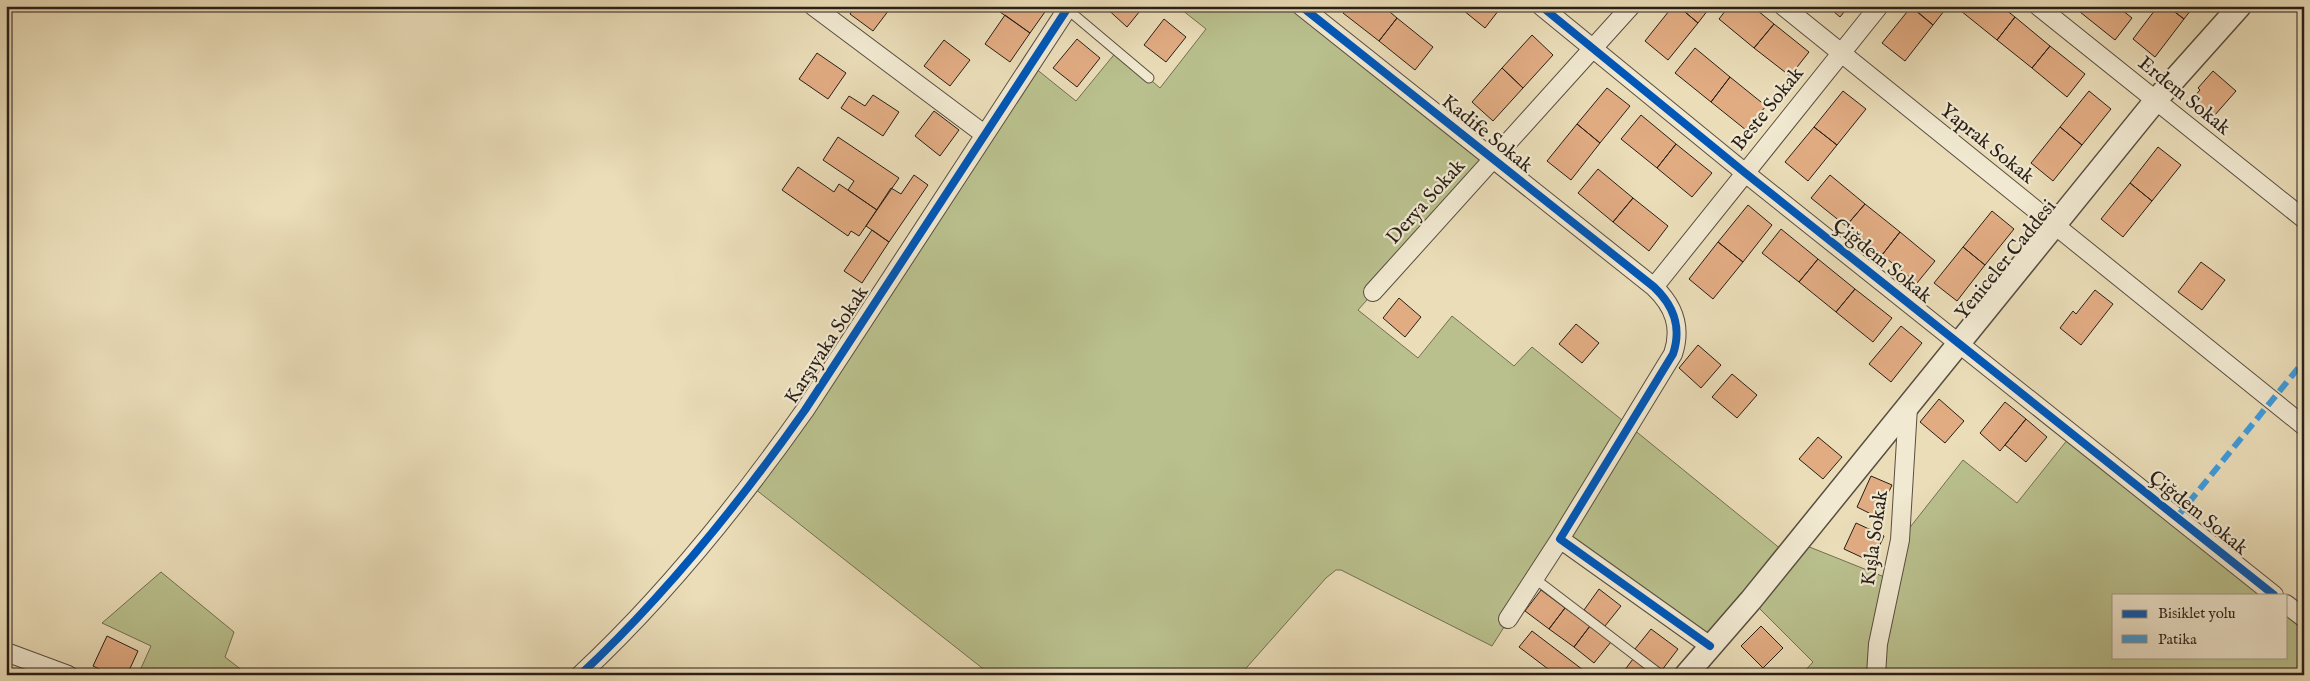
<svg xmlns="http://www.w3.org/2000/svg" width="2310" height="681" font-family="'IM FELL English',serif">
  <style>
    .green { fill: #b9c08d; stroke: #717052 }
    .building { fill: #e2ac83; stroke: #291f18 }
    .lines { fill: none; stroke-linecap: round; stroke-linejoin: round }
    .service-casing { stroke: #594e40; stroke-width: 11 }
    .minor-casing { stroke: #594e40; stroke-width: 20 }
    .tertiary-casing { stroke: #594e40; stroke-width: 25 }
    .service { stroke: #f1e9d1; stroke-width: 9 }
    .minor { stroke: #f1e9d1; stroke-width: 18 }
    .tertiary { stroke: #f1e9d1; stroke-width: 22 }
    .quiet { stroke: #3d9bdf; stroke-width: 6; stroke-dasharray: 12 6; stroke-linecap: butt }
    .cycleway-casing { stroke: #f1e9d1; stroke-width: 11 }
    .cycleway { stroke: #0057b8; stroke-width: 8 }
    .labels { text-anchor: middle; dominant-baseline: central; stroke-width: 4.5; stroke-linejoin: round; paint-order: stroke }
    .street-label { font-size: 20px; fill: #291f18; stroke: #f1e9d1 }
  </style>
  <rect width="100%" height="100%" fill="#eaddb8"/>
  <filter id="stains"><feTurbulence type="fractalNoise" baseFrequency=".004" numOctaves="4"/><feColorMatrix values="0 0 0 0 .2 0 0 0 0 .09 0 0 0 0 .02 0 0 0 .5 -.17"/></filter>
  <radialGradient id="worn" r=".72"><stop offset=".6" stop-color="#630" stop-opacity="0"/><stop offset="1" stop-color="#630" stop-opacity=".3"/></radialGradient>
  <path class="green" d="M1177,6H1301L1492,160L1358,310L1418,358L1452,316L1514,366L1532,347L1787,554L1797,542L1892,580L1900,540L1963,460L2017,503L2072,434L2274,595H2114V657H2286V604L2304,618V675H1801L1813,662L1751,600L1710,646L1560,539L1492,646L1341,570H1336L1326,578L1240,675H991L750,485L1030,64L1076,101L1117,51L1160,88L1206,29Z
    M161,572L234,632L225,657L248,675H138L151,646L102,623Z"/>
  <path class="building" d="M855,6H892L873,31L850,14Z
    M1004,6H1043L1047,9L1030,33L1000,12Z
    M1104,6H1144L1127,27Z
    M1348,6H1383L1397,18L1379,41L1343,13Z
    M1458,6H1502L1485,28Z
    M1673,6H1678L1698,23L1668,60L1645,41Z
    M1678,6H1711L1698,23Z
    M1729,6H1752L1774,24L1754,48L1719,19Z
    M1827,6H1849L1840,17Z
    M1911,6H1948L1933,25Z
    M1966,6H2001L2015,17L1997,40L1961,11Z
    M2072,6H2084L2080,12Z
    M2084,6H2117L2132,18L2115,40L2080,12Z
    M2158,6H2167L2184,19L2155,57L2133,39Z
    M2167,6H2194L2184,19Z
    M1911,7L1933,25L1905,61L1882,43Z
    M1005,15L1030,33L1010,62L985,44Z
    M2015,17L2050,46L2032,68L1997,40Z
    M1397,18L1433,47L1415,70L1379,41Z
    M1164,19L1186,37L1166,62L1144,45Z
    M1774,24L1809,52L1790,76L1754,48Z
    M1532,35L1553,55L1523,88L1502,68Z
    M1077,39L1100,58L1077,87L1053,68Z
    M944,40L970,60L950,86L924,66Z
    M2050,46L2085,74L2067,97L2032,68Z
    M1695,48L1730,77L1711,102L1675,73Z
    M817,53L846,73L828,99L799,79Z
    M1502,68L1523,88L1493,121L1472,102Z
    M2213,71L2236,91L2214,116L2210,113L2208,115L2191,100L2200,90L2198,88Z
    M1730,77L1766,106L1746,130L1711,102Z
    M1607,88L1630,106L1600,143L1577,124Z
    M1843,91L1866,109L1837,145L1814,127Z
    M2089,91L2111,109L2082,145L2060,127Z
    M873,95L899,112L883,136L841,108L849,96L865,106Z
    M934,111L959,130L940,156L915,136Z
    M1641,115L1676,144L1657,168L1621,139Z
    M1577,124L1600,143L1571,180L1547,161Z
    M1814,127L1837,145L1808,181L1785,162Z
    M2060,127L2082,145L2053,181L2031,163Z
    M838,137L899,178L877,210L848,190L854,181L823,160Z
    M1676,144L1712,173L1692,197L1657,168Z
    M2158,147L2181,165L2152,201L2130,183Z
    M798,167L834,192L839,184L877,210L859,236L851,231L848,236L782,190Z
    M1598,169L1633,198L1613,222L1578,193Z
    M914,175L928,185L889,242L866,226L891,188L901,194Z
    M1830,175L1865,204L1846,226L1811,198Z
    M2130,183L2152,201L2123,237L2101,219Z
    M1633,198L1668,226L1649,251L1613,222Z
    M1865,204L1900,232L1882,255L1846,226Z
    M1748,205L1772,225L1743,262L1718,242Z
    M1992,211L2014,229L1985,265L1963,247Z
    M1781,229L1818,259L1799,282L1762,253Z
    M872,230L889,242L862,283L844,271Z
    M1900,232L1935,261L1917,283L1882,255Z
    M1718,242L1743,262L1713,299L1689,279Z
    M1963,247L1985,265L1957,301L1934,283Z
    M1818,259L1855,289L1836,312L1799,282Z
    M2201,262L2225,280L2202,310L2178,292Z
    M1855,289L1892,318L1873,342L1836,312Z
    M2095,290L2113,304L2081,345L2060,328L2073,311L2076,314Z
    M1399,298L1421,317L1405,337L1383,318Z
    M1576,324L1599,343L1582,363L1559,344Z
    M1901,326L1922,343L1891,382L1869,364Z
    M1698,345L1721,365L1701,388L1679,368Z
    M1732,374L1757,395L1737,418L1712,397Z
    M1939,399L1964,421L1945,443L1920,422Z
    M2005,402L2026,419L2000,451L1980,433Z
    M2026,419L2047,437L2026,462L2005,445Z
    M1818,437L1842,457L1823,479L1799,459Z
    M1871,476L1892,485L1877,517L1857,507Z
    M1856,523L1884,536L1872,562L1844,549Z
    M1599,589L1621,606L1605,626L1584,610Z
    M1541,590L1565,608L1549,629L1525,611Z
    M1565,608L1590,626L1574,647L1549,629Z
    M1590,626L1611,642L1594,663L1574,647Z
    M1761,626L1783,648L1763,668L1741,646Z
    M1651,629L1678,649L1662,670L1635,649Z
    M1532,631L1587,673L1586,675H1556L1519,647Z
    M107,636L138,651L127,675H111L93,666Z
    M1633,659L1652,674L1651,675H1621Z"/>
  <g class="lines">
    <defs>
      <path id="service" d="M1067,9L1149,78
        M1534,578L1661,675"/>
      <path id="minor" d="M813,6L984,134
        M1301,6L1654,287C1674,306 1682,327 1673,354L1560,539L1710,646
        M1541,6L1744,172L2274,595
        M1783,6L2304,426
        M2038,6L2304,219
        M1654,287L1879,6
        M1373,292L1631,6
        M2286,604L2304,618
        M1508,619L1560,539
        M6,652L68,675
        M580,675C665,596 738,505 805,410L1069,6
        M1876,675L1878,644L1900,540L1908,407"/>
      <path id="tertiary" d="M1686,675L1751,600L2156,100L2240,6"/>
    </defs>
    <use href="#service" class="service-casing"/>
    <use href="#minor" class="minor-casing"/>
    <use href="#tertiary" class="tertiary-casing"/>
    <use href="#service" class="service"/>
    <use href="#minor" class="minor"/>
    <use href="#tertiary" class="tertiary"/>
    <path class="quiet" d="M2177,517L2304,361"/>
    <defs>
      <path id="cycleway" d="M1301,6L1654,287C1674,306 1682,327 1673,354L1560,539L1710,646
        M1541,6L1744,172L2274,595
        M580,675C665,596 738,505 805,410L1069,6"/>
    </defs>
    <use href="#cycleway" class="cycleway-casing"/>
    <use href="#cycleway" class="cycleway"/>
  </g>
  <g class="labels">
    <g class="street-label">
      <text transform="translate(2184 96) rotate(39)">Erdem Sokak</text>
      <text transform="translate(1768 109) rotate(-51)">Beste Sokak</text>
      <text transform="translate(1487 134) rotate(39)">Kadife Sokak</text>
      <text transform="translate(1987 144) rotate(39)">Yaprak Sokak</text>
      <text transform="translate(1426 202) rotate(-48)">Derya Sokak</text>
      <text transform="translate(2006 260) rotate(-51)">Yeniceler Caddesi</text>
      <text transform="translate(1882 261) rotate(39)">Çiğdem Sokak</text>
      <text transform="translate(827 345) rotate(-57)">Karşıyaka Sokak</text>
      <text transform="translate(2198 513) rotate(39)">Çiğdem Sokak</text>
      <text transform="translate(1875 538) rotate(-82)">Kışla Sokak</text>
    </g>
  </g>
  <rect width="2310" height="681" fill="none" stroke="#eaddb8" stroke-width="25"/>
  <rect x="8" y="8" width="2295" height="666" fill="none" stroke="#291f18" stroke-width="2.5"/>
  <rect x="12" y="12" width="2285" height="656" fill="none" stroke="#291f18"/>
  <rect x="2112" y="594" width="175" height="65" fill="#f1e9d1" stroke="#a19887"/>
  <rect x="2122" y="610" width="25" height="8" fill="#0057b8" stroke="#a19887"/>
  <text x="2158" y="618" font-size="15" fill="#291f18">Bisiklet yolu</text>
  <rect x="2122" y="635" width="25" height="8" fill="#3d9bdf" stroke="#a19887"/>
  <text x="2158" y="644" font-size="15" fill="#291f18">Patika</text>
  <rect width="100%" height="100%" filter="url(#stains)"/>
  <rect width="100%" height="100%" fill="url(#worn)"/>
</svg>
